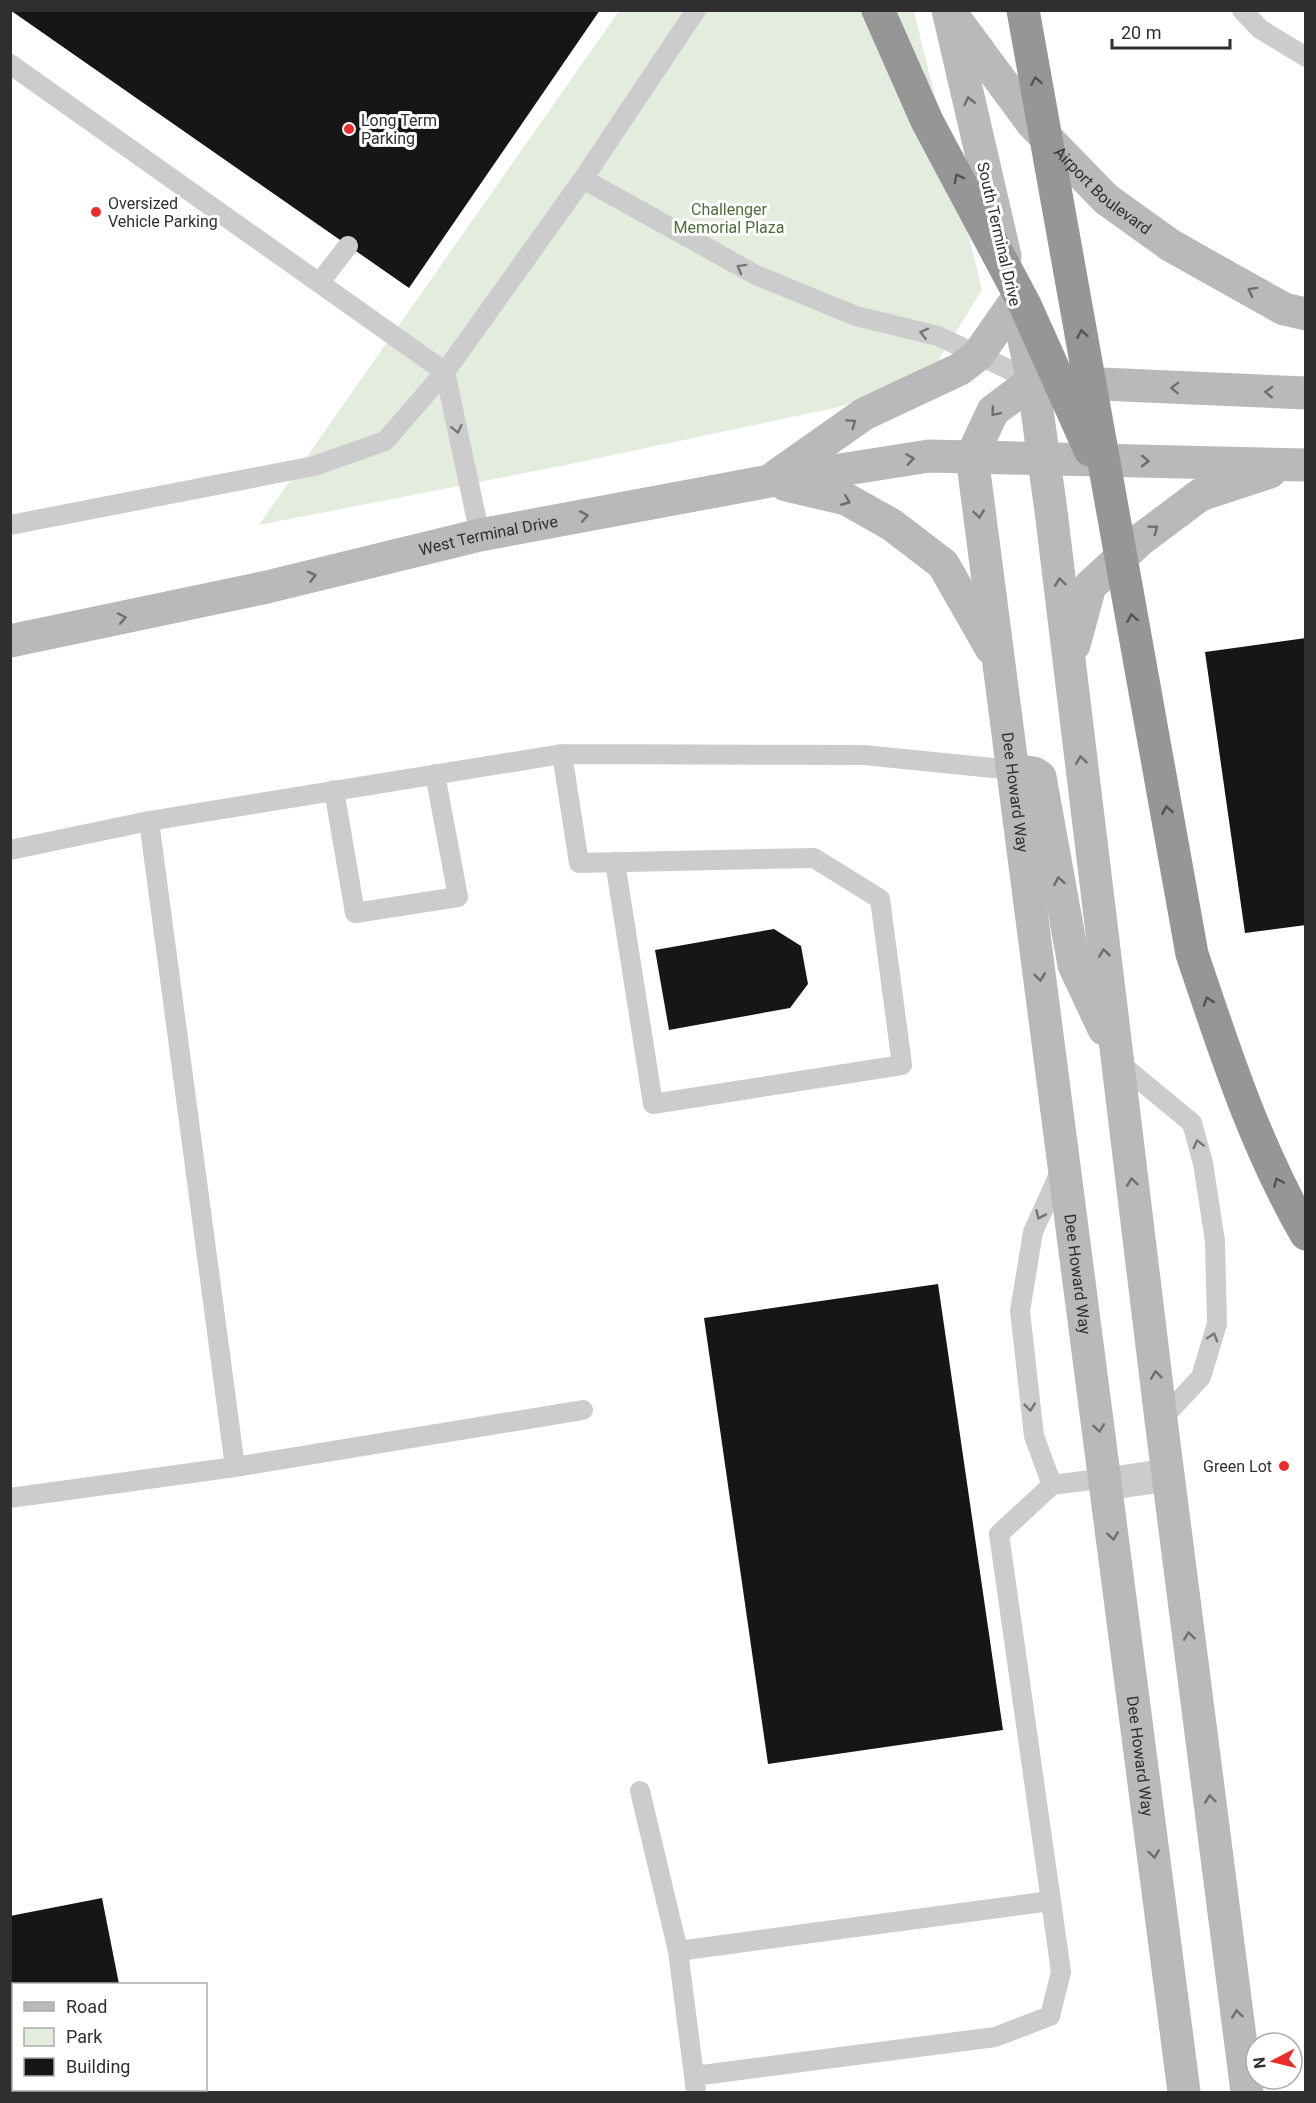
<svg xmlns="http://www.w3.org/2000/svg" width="1316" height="2103" font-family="Roboto,sans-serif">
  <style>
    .green { fill: #e4eddd }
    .building { fill: #161616 }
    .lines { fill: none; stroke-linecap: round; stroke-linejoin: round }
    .service { stroke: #ccc; stroke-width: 20 }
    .minor { stroke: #ccc; stroke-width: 33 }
    .secondary { stroke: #b9b9b9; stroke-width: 33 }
    .motorway-bridge { stroke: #969696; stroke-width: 33 }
    .oneway { stroke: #535353 }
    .oneway2 { stroke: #6d6d6d }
    .oneway3 { stroke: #767676 }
    .poi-dot { fill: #ec2c2b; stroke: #fff; stroke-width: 2 }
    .labels { text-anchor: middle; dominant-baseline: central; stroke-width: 6; stroke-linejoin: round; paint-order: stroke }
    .poi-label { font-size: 16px; fill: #2f2f2f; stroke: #fff; text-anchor: start }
    .street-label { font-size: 16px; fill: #2f2f2f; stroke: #fff }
    .park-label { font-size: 16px; fill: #4e6d3a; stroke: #fff }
  </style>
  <rect width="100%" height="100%" fill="#fff"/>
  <path class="green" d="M619,11H914L982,290L928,377L839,407L561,466L259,525Z"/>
  <path class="building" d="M10,10H600L409,288Z
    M1306,638V925L1245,933L1205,652Z
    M774,929L801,946L808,984L790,1008L669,1030L655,950Z
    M938,1284L1003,1730L768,1764L704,1318Z
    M102,1898L119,1984H14V2090H138L139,2092H10V1916Z"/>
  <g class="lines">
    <path class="service" d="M1242,10L1260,29L1306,57
      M10,64L445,372L480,535
      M583,179L756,275L856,316L938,336L1033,381
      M320,282L348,246
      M10,525L314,466L385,441L445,372L583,179L696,10
      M562,754L579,863L814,858L880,899L902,1065L653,1104L615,862
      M334,790L355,913L458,897L435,774
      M149,821L235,1467
      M10,850L149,821L562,754L864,755L1013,770
      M1117,1061L1192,1123L1203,1163L1215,1241L1217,1324L1201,1377L1161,1420
      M1052,1485L1034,1436L1020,1311L1033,1232L1061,1170
      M10,1498L235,1467L583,1410
      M640,1791L678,1951
      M694,2076L678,1951L1050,1901
      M696,2092L694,2076L995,2037L1050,2016L1061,1972L999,1534L1052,1485L1106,1478"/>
    <path class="minor" d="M1106,1484L1168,1475"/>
    <g class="secondary">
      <path d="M948,10L1005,256"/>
      <path id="s1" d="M956,20L1032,123L1106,199L1170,245L1284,309L1306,314"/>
      <path d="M1016,304L1033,381L1051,511L1161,1420L1247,2092"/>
      <path id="s2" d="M972,456L1184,2092"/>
      <path d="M972,456L993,411L1033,381L1306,393"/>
      <path d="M776,476L864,414L960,369L978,355L1015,302"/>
      <path d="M786,485L846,499L892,525L943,564L991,648"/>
      <path id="s3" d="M10,641L267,587L480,535L770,481L929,456L1306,465"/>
      <path d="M1074,645L1090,586L1140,540L1200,495L1270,472"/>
      <path d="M1013,770L1034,773L1040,777L1074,965L1104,1029"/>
    </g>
    <path class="motorway-bridge" d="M878,10L927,121L1025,305L1090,450
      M1023,10L1192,954C1224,1049 1255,1146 1306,1234"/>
  </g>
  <defs><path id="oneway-chevron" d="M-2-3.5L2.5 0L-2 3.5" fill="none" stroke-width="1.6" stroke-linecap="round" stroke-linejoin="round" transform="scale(1.5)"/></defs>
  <g class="oneway">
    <use href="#oneway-chevron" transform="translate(1036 81) rotate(-100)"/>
    <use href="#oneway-chevron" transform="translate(958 178) rotate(-118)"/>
    <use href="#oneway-chevron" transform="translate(1082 334) rotate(-100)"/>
    <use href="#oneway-chevron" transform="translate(1132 618) rotate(-100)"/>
    <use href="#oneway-chevron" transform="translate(1167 810) rotate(-100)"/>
    <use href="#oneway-chevron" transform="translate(1208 1001) rotate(-109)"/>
    <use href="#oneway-chevron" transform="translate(1278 1182) rotate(-113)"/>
  </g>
  <g class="oneway2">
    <use href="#oneway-chevron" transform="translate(969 101) rotate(-103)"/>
    <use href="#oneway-chevron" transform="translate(1252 291) rotate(-151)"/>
    <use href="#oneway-chevron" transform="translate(1175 388) rotate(-178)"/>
    <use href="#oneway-chevron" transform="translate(1269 392) rotate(-178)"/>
    <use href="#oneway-chevron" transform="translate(995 412) rotate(130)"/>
    <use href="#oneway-chevron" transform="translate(852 423) rotate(-35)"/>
    <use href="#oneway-chevron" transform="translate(910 459) rotate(-9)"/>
    <use href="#oneway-chevron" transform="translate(1145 461) rotate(1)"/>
    <use href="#oneway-chevron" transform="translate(846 501) rotate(22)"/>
    <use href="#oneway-chevron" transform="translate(979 514) rotate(82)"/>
    <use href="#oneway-chevron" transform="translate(584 516) rotate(-11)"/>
    <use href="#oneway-chevron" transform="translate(1154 529) rotate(-37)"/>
    <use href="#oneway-chevron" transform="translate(312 576) rotate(-14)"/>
    <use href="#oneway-chevron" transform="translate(1060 582) rotate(-97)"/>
    <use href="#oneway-chevron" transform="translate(122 618) rotate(-12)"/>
    <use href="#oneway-chevron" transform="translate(1081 760) rotate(-97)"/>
    <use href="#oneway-chevron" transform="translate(1059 881) rotate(-100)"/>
    <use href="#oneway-chevron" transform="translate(1104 953) rotate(-97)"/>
    <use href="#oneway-chevron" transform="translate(1040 977) rotate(83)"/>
    <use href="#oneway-chevron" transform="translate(1132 1182) rotate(-97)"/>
    <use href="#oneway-chevron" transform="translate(1156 1375) rotate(-97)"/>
    <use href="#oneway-chevron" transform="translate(1099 1428) rotate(83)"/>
    <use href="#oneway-chevron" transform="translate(1113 1536) rotate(83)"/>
    <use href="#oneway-chevron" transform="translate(1189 1636) rotate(-97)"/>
    <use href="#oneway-chevron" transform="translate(1210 1799) rotate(-97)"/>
    <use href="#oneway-chevron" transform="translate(1154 1854) rotate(83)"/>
    <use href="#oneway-chevron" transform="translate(1237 2014) rotate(-97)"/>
  </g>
  <g class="oneway3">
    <use href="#oneway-chevron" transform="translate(741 268) rotate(-151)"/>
    <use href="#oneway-chevron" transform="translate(924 333) rotate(-166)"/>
    <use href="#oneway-chevron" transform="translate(457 429) rotate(78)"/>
    <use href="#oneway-chevron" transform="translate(1198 1144) rotate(-104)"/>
    <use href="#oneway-chevron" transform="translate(1040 1215) rotate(114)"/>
    <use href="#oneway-chevron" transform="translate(1213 1337) rotate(-73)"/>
    <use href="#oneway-chevron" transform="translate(1030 1407) rotate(84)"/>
  </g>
  <g class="poi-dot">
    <circle cx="349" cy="129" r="6"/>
    <circle cx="96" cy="212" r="6"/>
    <circle cx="1284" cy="1466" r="6"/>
  </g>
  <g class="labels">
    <g class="poi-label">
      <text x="361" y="120">Long Term<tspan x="361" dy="18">Parking</tspan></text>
      <text x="108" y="203">Oversized<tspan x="108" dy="18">Vehicle Parking</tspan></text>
      <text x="1272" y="1466" text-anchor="end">Green Lot</text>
    </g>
    <g class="street-label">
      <text stroke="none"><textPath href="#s1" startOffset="226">Airport Boulevard</textPath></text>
      <text transform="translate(999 234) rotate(77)">South Terminal Drive</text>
      <text stroke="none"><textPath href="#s3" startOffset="490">West Terminal Drive</textPath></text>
      <text stroke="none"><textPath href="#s2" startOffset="339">Dee Howard Way</textPath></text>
      <text stroke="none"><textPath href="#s2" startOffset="825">Dee Howard Way</textPath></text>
      <text stroke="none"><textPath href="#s2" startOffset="1311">Dee Howard Way</textPath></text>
    </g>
    <g class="park-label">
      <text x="729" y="209">Challenger<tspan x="729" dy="18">Memorial Plaza</tspan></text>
    </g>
  </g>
  <rect width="1316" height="2103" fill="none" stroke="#2f2f2f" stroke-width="24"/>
  <rect x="12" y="1983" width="195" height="108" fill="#ffffff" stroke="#acacac" stroke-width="1.5"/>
  <rect x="24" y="2002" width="30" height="9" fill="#b9b9b9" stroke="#acacac" stroke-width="1.5"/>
  <text x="66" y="2013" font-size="18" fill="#2f2f2f">Road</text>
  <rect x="24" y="2028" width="30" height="18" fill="#e4eddd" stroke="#acacac" stroke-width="1.5"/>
  <text x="66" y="2043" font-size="18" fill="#2f2f2f">Park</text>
  <rect x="24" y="2058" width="30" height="18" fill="#161616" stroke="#acacac" stroke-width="1.5"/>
  <text x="66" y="2073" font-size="18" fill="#2f2f2f">Building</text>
  <g transform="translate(1274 2061) rotate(263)"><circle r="28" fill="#ffffff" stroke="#acacac" stroke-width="1.5"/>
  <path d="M0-4.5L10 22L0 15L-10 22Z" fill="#ec2c2b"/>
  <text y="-9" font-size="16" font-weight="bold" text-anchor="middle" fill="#2f2f2f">N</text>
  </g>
  <path d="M1112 39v9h118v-9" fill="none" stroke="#2f2f2f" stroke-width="3"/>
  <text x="1121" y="39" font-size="18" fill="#2f2f2f" stroke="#ffffff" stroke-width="4.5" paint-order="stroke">20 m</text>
</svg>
